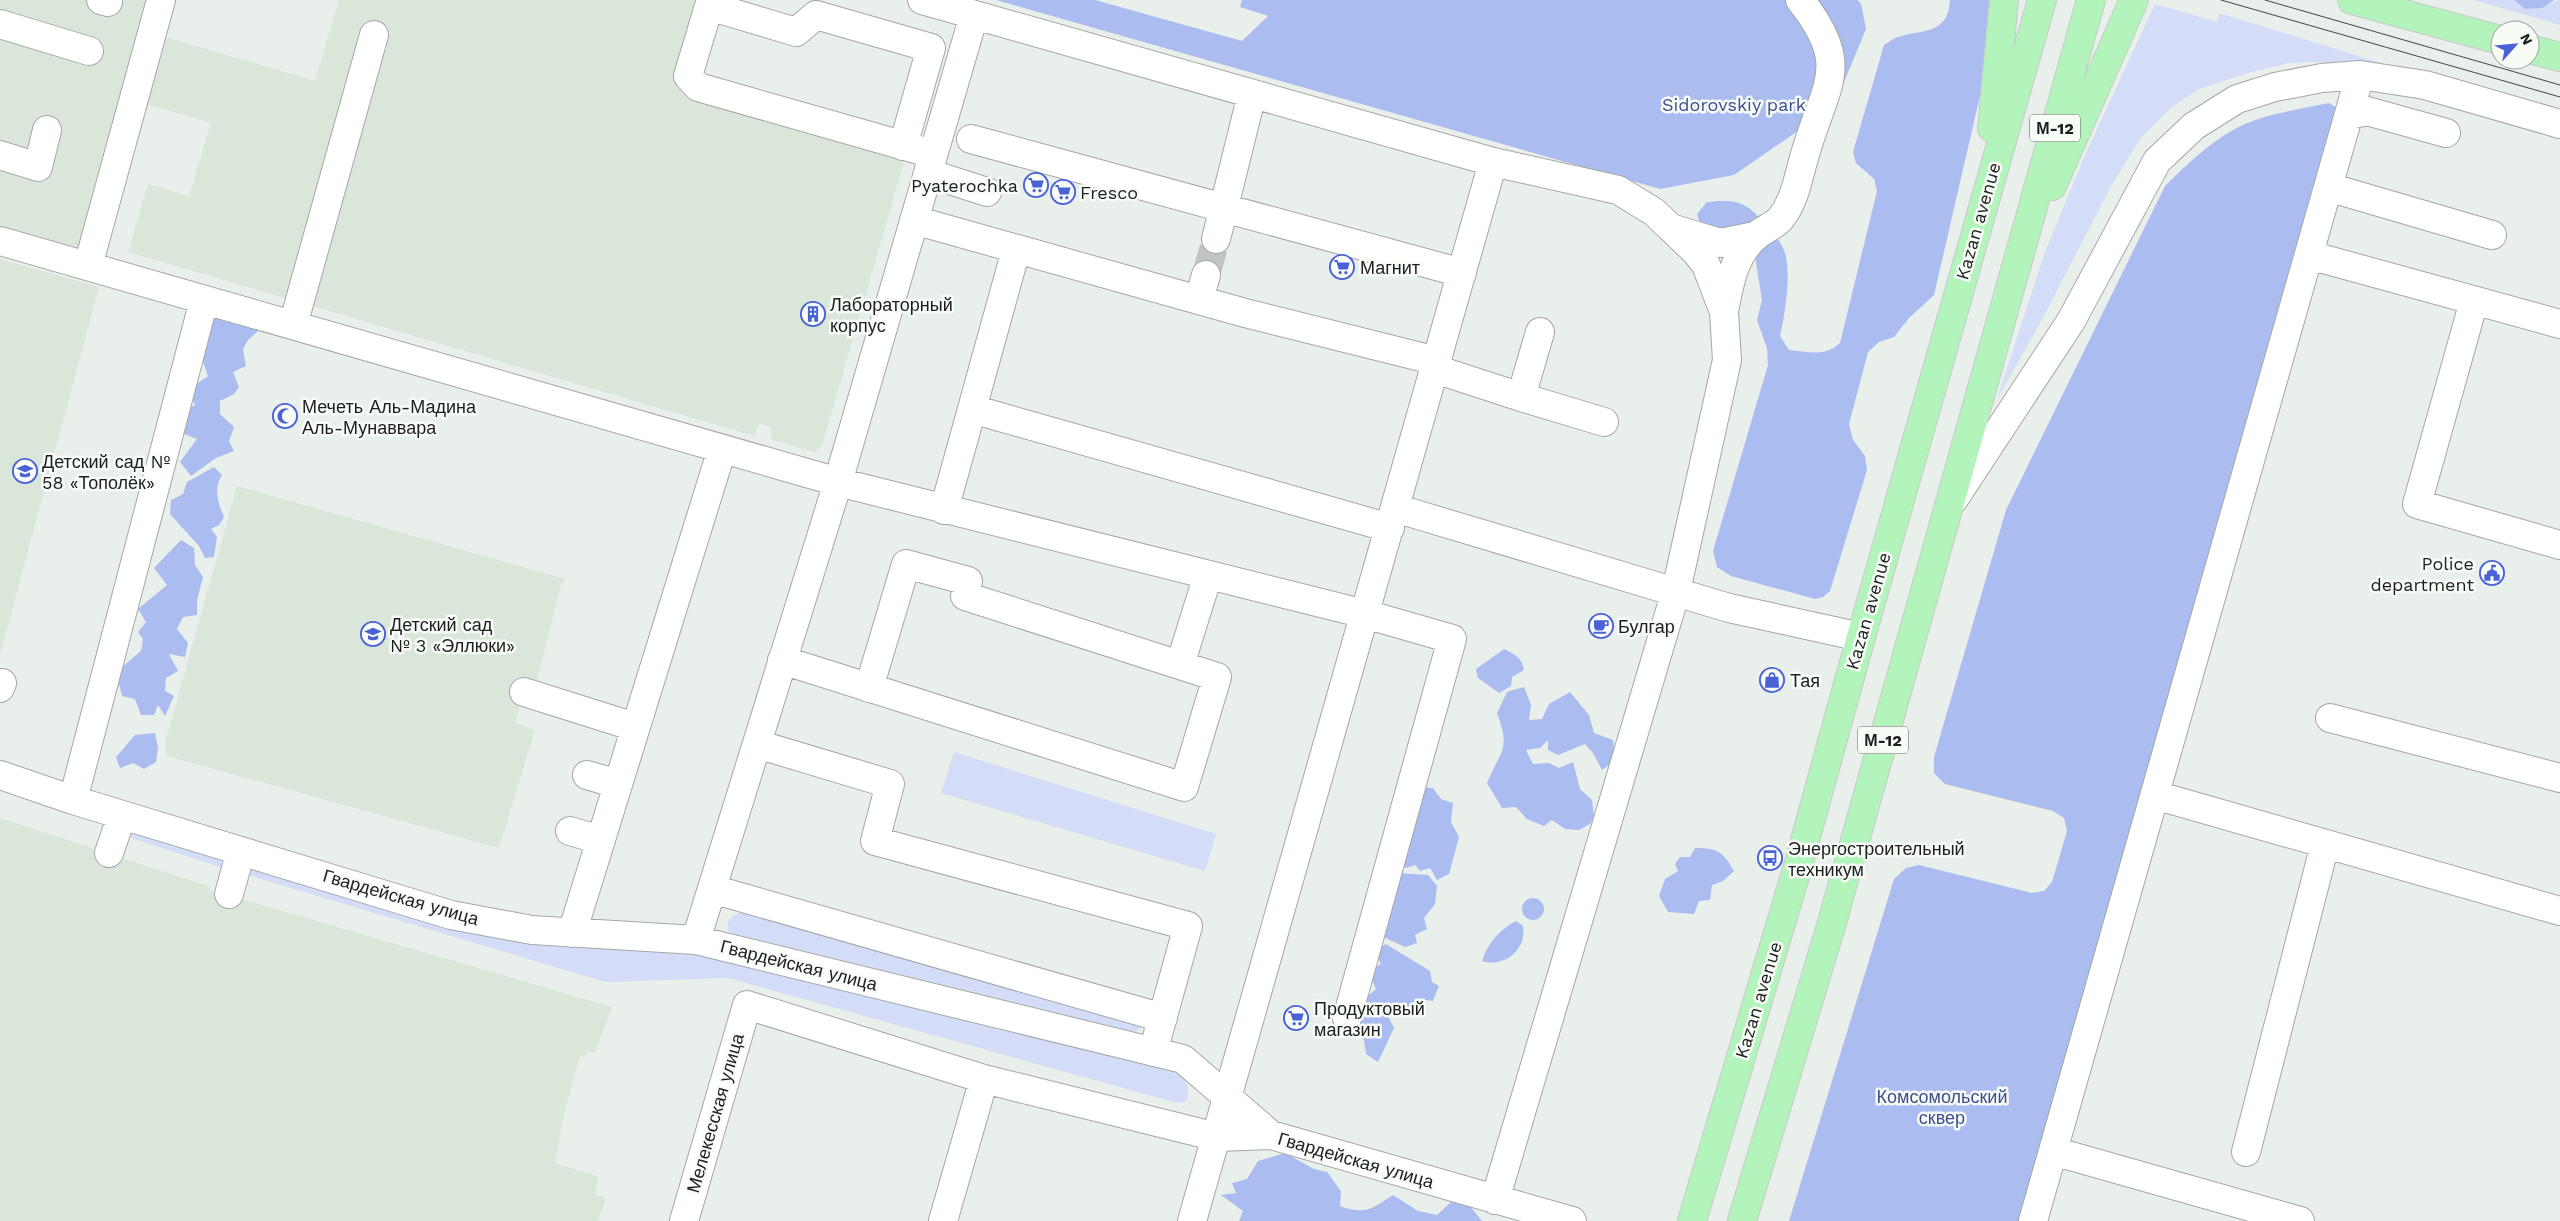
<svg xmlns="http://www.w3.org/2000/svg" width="2560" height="1221" font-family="'Work Sans',sans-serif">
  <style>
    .built { fill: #dbe6db }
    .green { fill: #d4ddf7 }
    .forest { fill: #abbcf1 }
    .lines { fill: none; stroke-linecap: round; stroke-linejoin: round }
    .minor-tunnel { stroke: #c0c5c1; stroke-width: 28; stroke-dasharray: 28 14; stroke-linecap: butt }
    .minor-casing { stroke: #a4a8a4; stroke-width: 30 }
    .major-casing { stroke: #c9c9c9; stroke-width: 30 }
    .minor { stroke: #fff; stroke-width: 28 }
    .major { stroke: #b2f4bb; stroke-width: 28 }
    .tram { stroke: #444744; stroke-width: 1 }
    .labels { text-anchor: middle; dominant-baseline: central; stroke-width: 5; stroke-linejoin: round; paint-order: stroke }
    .shield { fill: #f7fcf7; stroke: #5e615e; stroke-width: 1 }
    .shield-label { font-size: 16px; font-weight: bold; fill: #1d1f1d }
    .park-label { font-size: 18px; fill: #3e4e90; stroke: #f7fcf7 }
    .poi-label { font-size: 18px; fill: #1d1f1d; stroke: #f7fcf7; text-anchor: start }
    .street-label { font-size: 18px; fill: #1d1f1d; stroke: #f7fcf7 }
  </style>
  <rect width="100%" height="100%" fill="#e9efea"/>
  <path class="built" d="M0,0H151L79,248L0,225Z
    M339,0H705L683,77L905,158L822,446L814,452L772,440L770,427L759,423L754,436L128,252L148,184L189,196L211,123L143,103L162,36L315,81Z
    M0,259L99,287L0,655Z
    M237,486L565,579L561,585L536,685L526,683L515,723L535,730L499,848L167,756L165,743Z
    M0,818L208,886L210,890L612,1007L595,1053L587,1051L585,1057L580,1056L564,1114L555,1163L599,1177L594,1194L606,1198L598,1221H0Z"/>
  <path class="green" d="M2473,0H2514L2525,9L2560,0V25Z
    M2155,4L2217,22L2219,13L2388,65L2313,62L2289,63L2248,73L2199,89L2173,106L2140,139L2110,188L2044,316L1997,399L2045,252L2085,155Z
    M954,752L1216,834L1205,871L941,793Z
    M128,828L226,859L223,868L125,836Z
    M250,866L560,945L706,956L1165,1062C1179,1073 1194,1082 1186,1101L1177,1103L728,978L605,982L247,875Z
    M751,907L1141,1026L1135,1034L734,937L728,930V922L733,916Z"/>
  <path class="forest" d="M996,0H1095L1242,41L1268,16L1240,7L1242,0H1858L1861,4L1866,29L1834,106L1734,175L1660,189Z
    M1950,0H1995L1997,22L1934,295L1909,318L1894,337L1879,342L1868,352L1849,424L1853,440L1865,456L1867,470L1830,591L1823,597L1815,599L1731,576L1717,567L1713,551L1768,365L1767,348L1757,320L1762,300L1755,256L1701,227L1697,214L1707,202C1736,199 1746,201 1764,223C1770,230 1777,237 1781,244C1794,265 1785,313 1780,336L1789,350C1809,352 1825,357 1840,343L1877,191L1874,179L1856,163L1853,152L1884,45C1889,42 1894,38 1898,37C1923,29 1948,35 1950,0Z
    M2514,0H2554L2542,8L2525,9Z
    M2329,103L2337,108L2026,1221H1789L1894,879L1906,868L1919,865L2032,893L2044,891L2052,882L2067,831L2064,818L2053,811L1945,784L1934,773V757L2006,510L2165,186C2186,165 2207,145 2233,130C2258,115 2300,109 2329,103Z
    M209,308L260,329L248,340L243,349L246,366L233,372L239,387L234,394L220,401V414L234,427L229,441L234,451L216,458L191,476L180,462L197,439L179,432L182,412L195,405L190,392L195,385L208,376L200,353Z
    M214,467L222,475C213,488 218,503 224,517L219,525L211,529L217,537L214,557L205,558L199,546L170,514L171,500L183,494L187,482Z
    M181,540L194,548L195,565L203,577L197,600V615L183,617L177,629L188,643L185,657L169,654L178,671L166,678L165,691L174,696L165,716L158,705L154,715H141L135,699L122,696L116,672L141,651L143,639L138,632L146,622L138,609L167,585L154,568Z
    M1504,649C1515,654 1522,658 1524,670L1512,677L1511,686L1499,693L1478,678L1476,669Z
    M1524,687L1531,705L1529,720L1542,719L1549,704L1570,692L1589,715L1594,733L1613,740L1615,761L1602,770L1593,753L1585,744L1558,755L1548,750V740L1540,748L1526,750L1533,764L1549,763L1559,768L1573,762L1580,789L1592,800L1594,816L1590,824L1579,830L1565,829L1552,820L1544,826L1527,819L1516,807L1502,808L1487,783C1501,749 1511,751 1497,713L1507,692Z
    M155,733L158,748L156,762L144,769L133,763L120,768L116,757L135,735Z
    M1421,787L1433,788L1441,799L1453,803L1451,822L1459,837L1449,874L1437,880L1430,868L1420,871L1415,865L1406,868L1394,862L1405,841L1413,835L1409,817Z
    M1695,848C1718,848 1723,852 1734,871L1723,881L1712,885L1710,900L1699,901L1694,914L1668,912L1659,896L1665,879L1678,871L1675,864L1680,857H1690Z
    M1398,873L1428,875L1437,886L1435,904L1424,918L1427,929L1415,935L1417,943L1405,947L1379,935Z
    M1522 909a11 11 0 1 1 22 0a11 11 0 1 1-22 0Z
    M1516,921L1523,926C1527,949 1505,968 1482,961C1487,944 1500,929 1516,921Z
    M1386,944L1430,971L1432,982L1439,986L1433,1001L1419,999L1418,1008L1402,1016L1391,1008L1388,1016L1394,1028L1378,1062L1366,1054L1364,1040L1356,1034L1351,1024L1357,1006L1376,989L1368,972L1381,964L1374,951Z
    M1285,1153L1314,1169L1327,1172L1341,1191L1340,1206C1365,1215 1372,1209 1393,1195L1418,1211L1437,1215L1451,1202L1469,1205L1482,1221H1239L1243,1211L1221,1195L1236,1193L1232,1183L1247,1179L1258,1161Z"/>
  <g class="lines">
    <path class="minor-tunnel" d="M1206,275L1216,239"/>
    <defs>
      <path id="minor" d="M101,0L108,2
        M922,0L1493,162L1618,190L1654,212L1696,252L1706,265L1724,312L1727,360L1676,591L1495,1200
        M0,24L89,51
        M2349,115L2367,111L2446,133
        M971,139L1462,273
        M903,146L931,48L816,15L796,32L709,6L688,76L698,87L933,154
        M0,155L38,167L47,130
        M928,173L987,192
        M2328,187L2492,235
        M914,220L1245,313L1437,361
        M1674,229L1720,243L1755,236
        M1216,239L1252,94
        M0,241L838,482L1365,614L1452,639L1347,1018
        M2309,255L2560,324
        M88,266L161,0
        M1199,300L1206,275
        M2474,301L2417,504L2560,545
        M1724,311C1730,282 1733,256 1756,236C1763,229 1775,226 1781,218C1796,199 1799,173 1806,151C1826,83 1852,65 1800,0
        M293,325L374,35
        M1435,369L1521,397L1540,332
        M1521,397L1604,422
        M972,409L1390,528
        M1954,499L2071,321L2157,161L2194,126L2237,99L2275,87L2322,78L2360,75L2425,85L2560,124
        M1395,508L1729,608L1861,637
        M944,510L1016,250
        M782,660L1184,787L1217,677L965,596L968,581L906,564L869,688
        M1180,665L1208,575
        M0,688L2,683
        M524,692L635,727
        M2330,718L2560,778
        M757,744L890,784L875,841L1188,926L1153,1052
        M0,775L73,800L451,915L532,930L696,940L1183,1059L1271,1135L1572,1221
        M587,775L618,784
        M2155,795L2560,911
        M73,800L204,300
        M570,831L600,840
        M109,853L122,815
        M712,889L1163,1018
        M229,894L241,851
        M572,933L722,449
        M696,940L838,482L974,15
        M2053,1151L2300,1221
        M2246,1152L2325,844
        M684,1221L747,1005L984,1079L1217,1137L1271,1135
        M943,1221L984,1079
        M1192,1221L1493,162
        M2033,1221L2360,75"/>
      <path id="major" d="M2352,0L2500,40
        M2530,49L2560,57
        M1992,128L2004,0
        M2052,186L2134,0
        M1692,1221L1798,866L1861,637L2042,0
        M1742,1221L1831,926L2091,0"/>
    </defs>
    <use href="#minor" class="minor-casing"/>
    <use href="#major" class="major-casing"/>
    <use href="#minor" class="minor"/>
    <use href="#major" class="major"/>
    <path class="tram" d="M2221,0L2560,97
      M2265,0L2560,85"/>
  </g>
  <defs>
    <symbol id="supermarket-ring" viewBox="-11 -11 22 22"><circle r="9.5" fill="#f7fcf7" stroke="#4b62d7" stroke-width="1.5"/><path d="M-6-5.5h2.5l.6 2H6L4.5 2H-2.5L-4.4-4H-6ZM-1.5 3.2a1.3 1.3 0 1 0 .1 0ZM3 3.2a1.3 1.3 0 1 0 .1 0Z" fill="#4b62d7"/></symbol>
    <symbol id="building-ring" viewBox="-11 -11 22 22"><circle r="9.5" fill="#f7fcf7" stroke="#4b62d7" stroke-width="1.5"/><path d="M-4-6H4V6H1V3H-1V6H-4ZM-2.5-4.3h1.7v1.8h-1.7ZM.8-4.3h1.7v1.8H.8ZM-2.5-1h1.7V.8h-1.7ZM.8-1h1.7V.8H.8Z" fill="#4b62d7"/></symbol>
    <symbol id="mosque-ring" viewBox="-11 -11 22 22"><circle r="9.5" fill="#f7fcf7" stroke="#4b62d7" stroke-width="1.5"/><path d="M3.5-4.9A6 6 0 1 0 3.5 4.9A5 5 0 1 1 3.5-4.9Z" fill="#4b62d7"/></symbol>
    <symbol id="school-ring" viewBox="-11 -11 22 22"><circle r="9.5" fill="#f7fcf7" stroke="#4b62d7" stroke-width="1.5"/><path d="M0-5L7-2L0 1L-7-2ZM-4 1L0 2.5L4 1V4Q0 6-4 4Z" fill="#4b62d7"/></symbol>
    <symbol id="civic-ring" viewBox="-11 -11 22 22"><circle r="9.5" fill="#f7fcf7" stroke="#4b62d7" stroke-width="1.5"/><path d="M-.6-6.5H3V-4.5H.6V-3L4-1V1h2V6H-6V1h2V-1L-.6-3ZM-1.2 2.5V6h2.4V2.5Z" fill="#4b62d7"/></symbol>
    <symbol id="cafe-ring" viewBox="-11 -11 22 22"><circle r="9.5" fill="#f7fcf7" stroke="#4b62d7" stroke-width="1.5"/><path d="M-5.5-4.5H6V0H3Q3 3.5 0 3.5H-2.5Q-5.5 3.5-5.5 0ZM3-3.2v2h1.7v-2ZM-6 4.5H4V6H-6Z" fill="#4b62d7"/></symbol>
    <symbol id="shop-ring" viewBox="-11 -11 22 22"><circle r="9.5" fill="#f7fcf7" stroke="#4b62d7" stroke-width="1.5"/><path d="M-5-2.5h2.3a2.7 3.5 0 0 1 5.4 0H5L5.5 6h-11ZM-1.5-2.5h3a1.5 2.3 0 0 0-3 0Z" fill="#4b62d7"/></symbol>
    <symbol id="bus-ring" viewBox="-11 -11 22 22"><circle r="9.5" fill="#f7fcf7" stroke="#4b62d7" stroke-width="1.5"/><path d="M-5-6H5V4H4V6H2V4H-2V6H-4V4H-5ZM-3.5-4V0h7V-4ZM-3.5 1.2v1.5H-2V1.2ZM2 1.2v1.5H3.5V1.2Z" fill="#4b62d7"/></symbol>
  </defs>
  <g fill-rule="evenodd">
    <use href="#supermarket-ring" x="1022" y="171" width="28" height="28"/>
    <use href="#supermarket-ring" x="1049" y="178" width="28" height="28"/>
    <use href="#supermarket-ring" x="1328" y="253" width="28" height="28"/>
    <use href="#building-ring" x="799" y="300" width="28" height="28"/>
    <use href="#mosque-ring" x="271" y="402" width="28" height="28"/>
    <use href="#school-ring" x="11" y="457" width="28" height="28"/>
    <use href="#civic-ring" x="2478" y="559" width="28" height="28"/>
    <use href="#cafe-ring" x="1587" y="612" width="28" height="28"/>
    <use href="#school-ring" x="359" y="620" width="28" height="28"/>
    <use href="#shop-ring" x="1758" y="666" width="28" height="28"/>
    <use href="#bus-ring" x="1756" y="844" width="28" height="28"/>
    <use href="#supermarket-ring" x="1282" y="1004" width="28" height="28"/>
  </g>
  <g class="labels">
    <g class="shield">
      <rect x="2030" y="114.5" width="50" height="27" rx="4"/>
      <rect x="1858" y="726.5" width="50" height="27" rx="4"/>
    </g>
    <g class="shield-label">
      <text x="2055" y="128">М-12</text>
      <text x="1883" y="740">М-12</text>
    </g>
    <g class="park-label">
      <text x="1734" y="104">Sidorovskiy park</text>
      <text x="1942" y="1096">Комсомольский<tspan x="1942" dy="21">сквер</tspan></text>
    </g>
    <g class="poi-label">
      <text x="1018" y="185" text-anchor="end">Pyaterochka</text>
      <text x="1080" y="192">Fresco</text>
      <text x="1360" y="267">Магнит</text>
      <text x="830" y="304">Лабораторный<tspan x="830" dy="21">корпус</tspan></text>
      <text x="302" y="406">Мечеть Аль-Мадина<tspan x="302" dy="21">Аль-Мунаввара</tspan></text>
      <text x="42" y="461">Детский сад №<tspan x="42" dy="21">58 «Тополёк»</tspan></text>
      <text x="2474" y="563" text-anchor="end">Police<tspan x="2474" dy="21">department</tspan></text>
      <text x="390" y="624">Детский сад<tspan x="390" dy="21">№ 3 «Эллюки»</tspan></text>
      <text x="1618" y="626">Булгар</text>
      <text x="1790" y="680">Тая</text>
      <text x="1788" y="848">Энергостроительный<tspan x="1788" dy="21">техникум</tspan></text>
      <text x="1314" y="1008">Продуктовый<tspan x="1314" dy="21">магазин</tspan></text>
    </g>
    <g class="street-label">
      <text transform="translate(1978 221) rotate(-74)">Kazan avenue</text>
      <text transform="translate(1868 611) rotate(-74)">Kazan avenue</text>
      <text transform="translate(401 897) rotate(16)">Гвардейская улица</text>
      <text transform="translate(799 965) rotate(14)">Гвардейская улица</text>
      <text transform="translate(1758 1000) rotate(-73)">Kazan avenue</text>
      <text transform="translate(715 1113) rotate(-74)">Мелекесская улица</text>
      <text transform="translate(1356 1160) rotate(16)">Гвардейская улица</text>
    </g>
  </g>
  <g transform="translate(2515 45) rotate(63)"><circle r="24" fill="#f7fcf7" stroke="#a0a4a0"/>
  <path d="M0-4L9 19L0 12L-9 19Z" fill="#4b62d7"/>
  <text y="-8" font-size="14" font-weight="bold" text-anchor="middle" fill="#1d1f1d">N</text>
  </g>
</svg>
